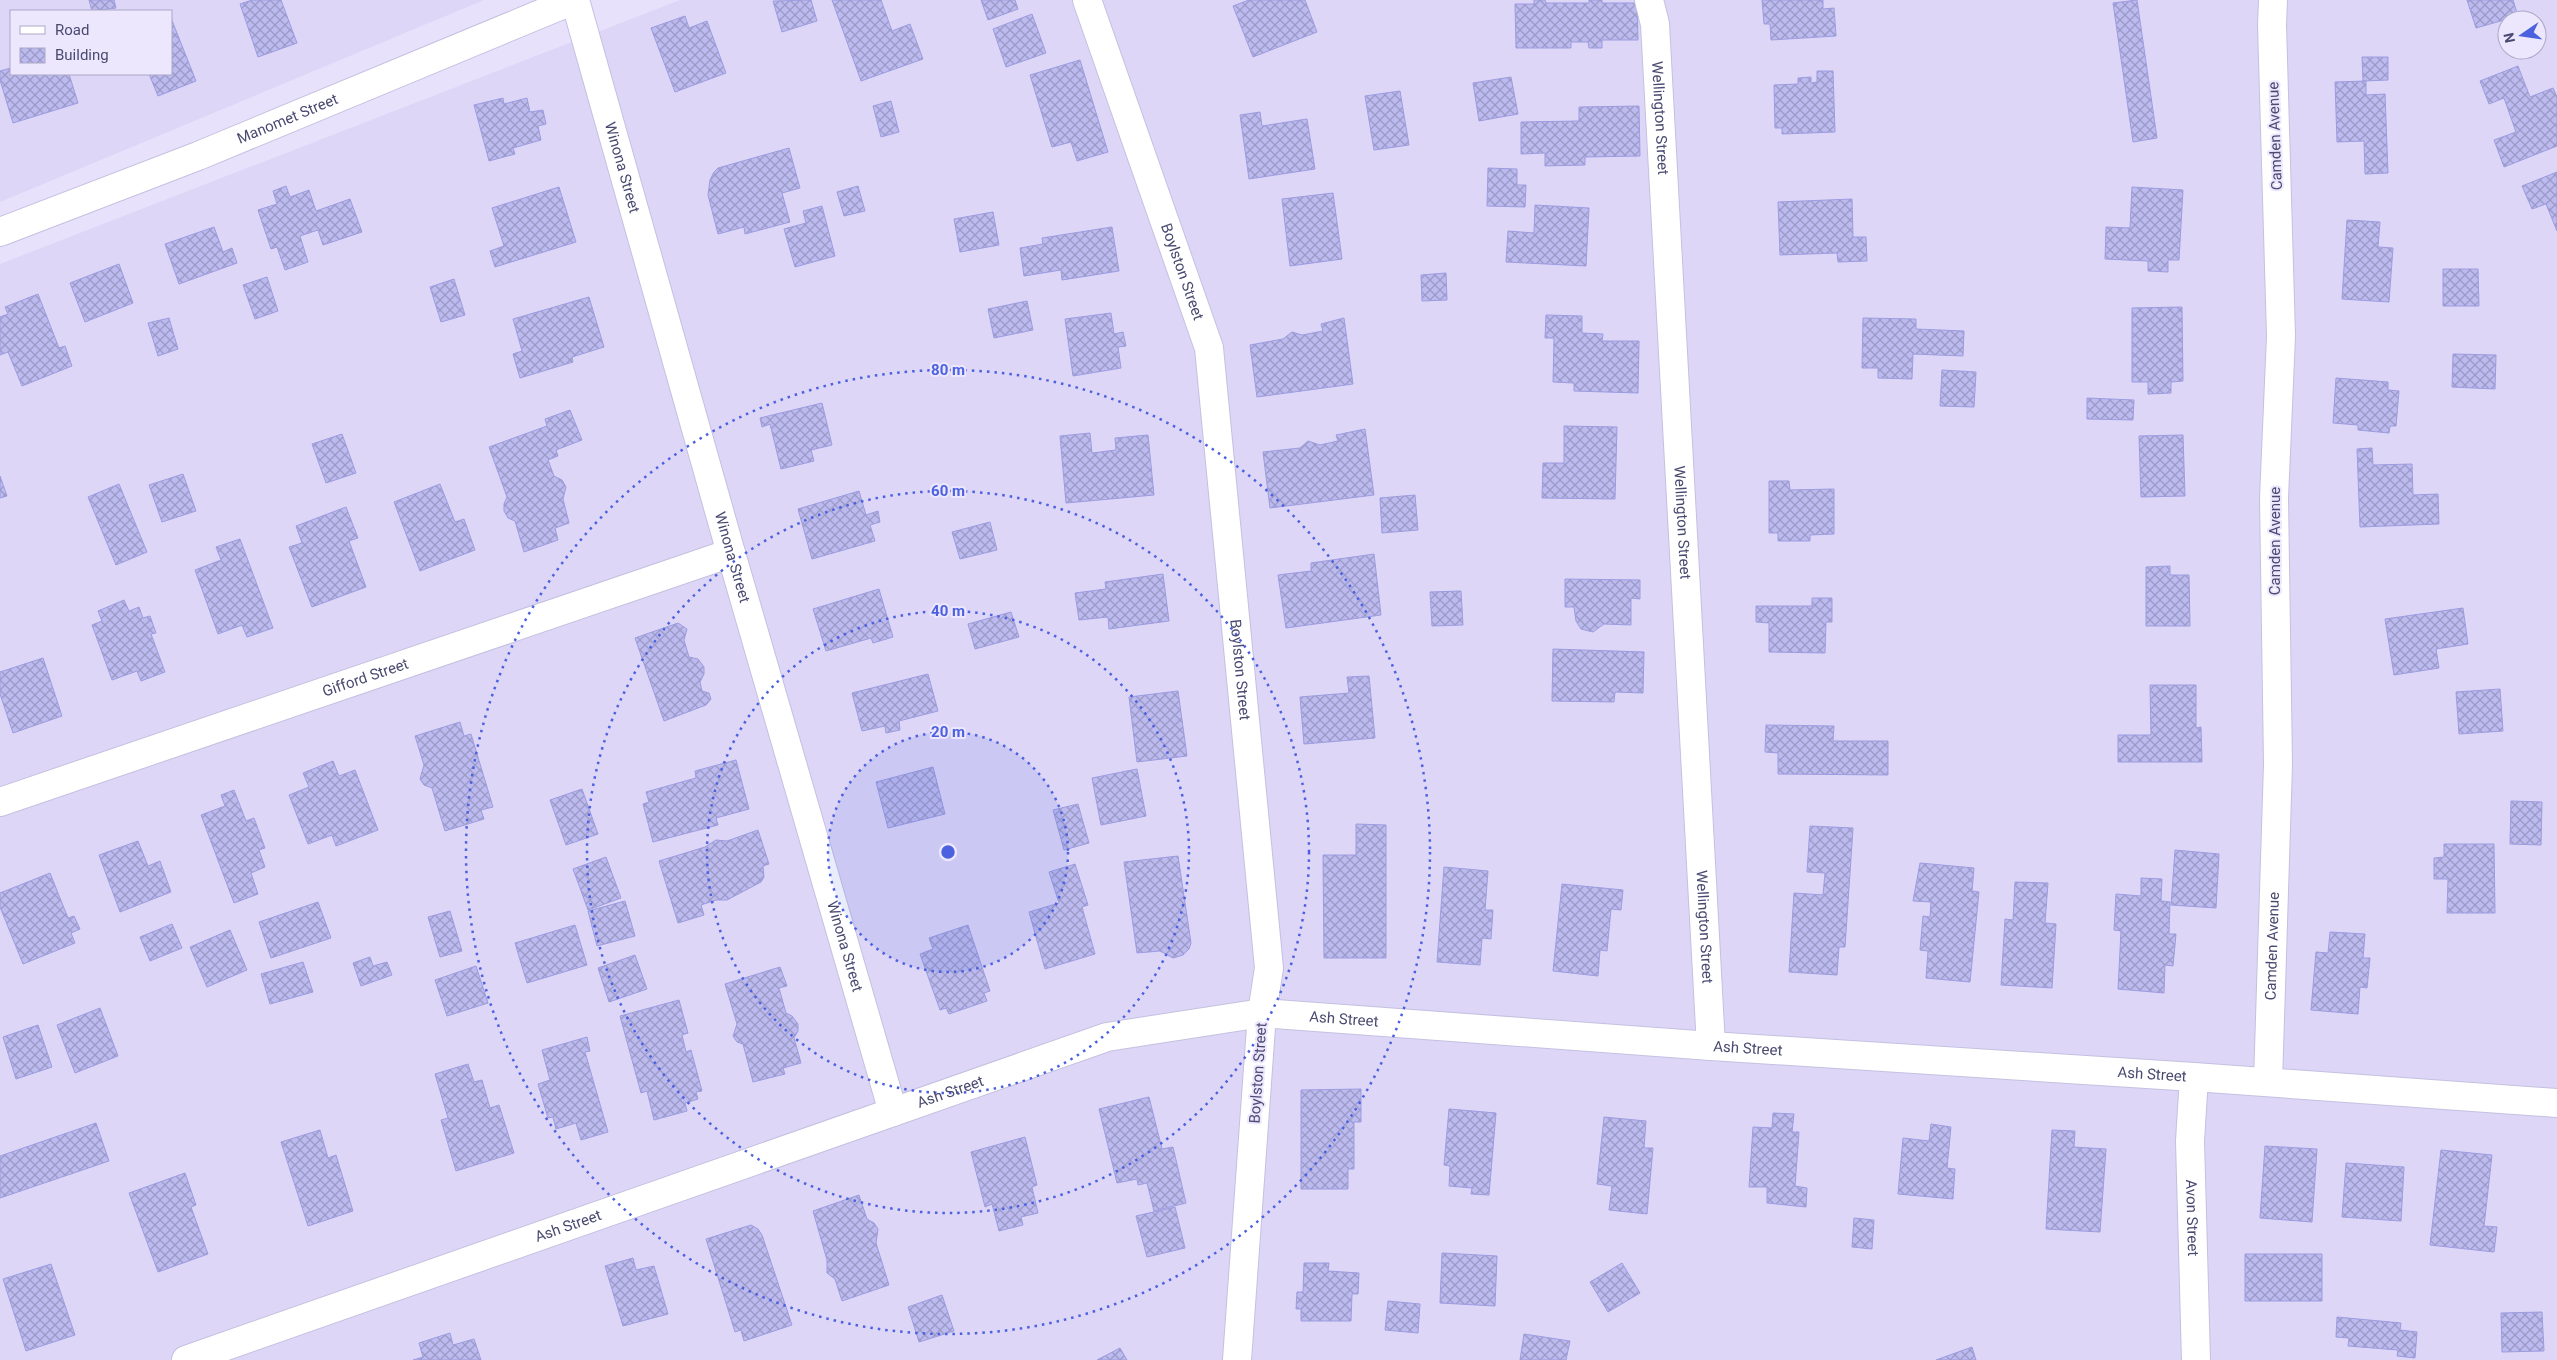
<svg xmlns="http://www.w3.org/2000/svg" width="2557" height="1360" font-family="Roboto,sans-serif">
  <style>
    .residential { fill: #ddd6f7; fill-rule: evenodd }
    .building { fill: url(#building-cross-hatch); stroke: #9c9ce1 }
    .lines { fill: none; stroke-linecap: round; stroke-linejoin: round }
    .minor-casing { stroke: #c4c1e0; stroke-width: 30 }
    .minor { stroke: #fff; stroke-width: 28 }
    .ring { fill: none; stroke: #4b61e0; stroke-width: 2.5; stroke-dasharray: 2.5 5 }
    .labels { text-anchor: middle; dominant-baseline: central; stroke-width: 4; stroke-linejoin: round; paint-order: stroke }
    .street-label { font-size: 15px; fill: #4a4a71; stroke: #ede7fe }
    .centre { fill: #4b61e0; stroke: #ede7fe; stroke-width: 2.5 }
    .ring-label { font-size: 15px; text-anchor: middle; font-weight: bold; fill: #4b61e0; stroke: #ede7fe; stroke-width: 4; stroke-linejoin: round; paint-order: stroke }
  </style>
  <defs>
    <pattern id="building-cross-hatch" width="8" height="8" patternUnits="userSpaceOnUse" patternTransform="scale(1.25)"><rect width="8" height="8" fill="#bcbaef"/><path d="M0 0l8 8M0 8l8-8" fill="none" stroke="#9b99c6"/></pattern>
  </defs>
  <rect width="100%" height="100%" fill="#e8e1fb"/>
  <path class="residential" d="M0,0H484L0,202ZM11,11H171V74H11Z
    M680,0H2557V1360H0V264ZM2507,20H2537V50H2507Z"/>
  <path class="building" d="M89,0H114L116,8L92,11Z
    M252,0H281L297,43L258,57L240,4Z
    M811,0L817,21L782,32L773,1Z
    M832,0H881L892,31L910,24L923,59L861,81Z
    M981,0H1015L1018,9L988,20Z
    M1249,0H1305L1317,32L1253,57L1233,6Z
    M1534,0H1545L1546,3H1589V0H1602V3H1637L1638,40H1602V48H1589L1588,42H1571V48H1516L1515,4H1534Z
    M1762,0H1823V9L1834,8L1836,36L1771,40L1770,24H1764Z
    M2137,0L2157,138L2133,142L2113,3Z
    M2467,0H2513L2518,16L2476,28Z
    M1032,14L1046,53L1006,67L993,29Z
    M685,16L689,28L707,21L726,73L675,92L651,28Z
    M171,18L196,81L158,96L149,74H171Z
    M2362,57H2388V80L2363,81Z
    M1080,60L1108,152L1077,161L1071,142L1052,147L1030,75Z
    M2518,66L2530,97L2553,88L2557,97V146L2504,167L2494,140L2516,132L2504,98L2489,104L2480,81Z
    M11,68V74H69L78,103L13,123L0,80V71Z
    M1817,71H1833L1835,132L1782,134V128H1775L1774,85L1798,84V78L1811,77V83L1817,82Z
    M1511,77L1518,114L1479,121L1473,83Z
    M2366,81V95L2385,94L2388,173L2365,174L2364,141L2337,142L2335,82Z
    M1400,91L1409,145L1374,150L1365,96Z
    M503,98L504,104L527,98L530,112L543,110L546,124L538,126L541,140L513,148L515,154L489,161L474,105Z
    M891,101L899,132L881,137L873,106Z
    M1639,106L1640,156L1585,157V165L1545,166V153L1521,154V122L1579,121V107Z
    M1260,112L1262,126L1307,119L1315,169L1249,179L1240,115Z
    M789,148L800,188L782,193L790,222L745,234L744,227L718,234L708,195L710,180L714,172L718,168Z
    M1488,168L1517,169V185H1526L1525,207L1487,206Z
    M2557,172V231L2546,204L2532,209L2522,186Z
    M286,186L290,197L309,190L316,211L350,199L362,232L323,245L318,230L300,236L308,262L285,270L277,247L271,249L258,210L277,204L273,191Z
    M858,186L865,211L844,216L837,192Z
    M559,187L576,242L495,267L490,251L504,246L492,208Z
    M2132,187L2183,190L2179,260H2168V272L2148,271V261L2105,259L2106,227L2130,228Z
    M1333,193L1342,259L1290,266L1282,199Z
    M1852,199L1853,237H1866L1867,261L1838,262L1837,253L1780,255L1778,202Z
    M1535,205L1589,208L1586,266L1506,262L1508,231L1534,233Z
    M822,206L835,256L795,267L784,229L806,223L803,211Z
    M993,212L999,245L960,252L954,219Z
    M2347,220L2380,222L2378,247L2393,248L2389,302L2342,299Z
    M214,227L223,252L232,248L237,263L179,284L165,244Z
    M1112,227L1119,271L1062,280L1061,270L1024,276L1020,248L1043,244L1042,238Z
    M119,264L133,303L85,322L70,283Z
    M2443,269H2478L2479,306H2443Z
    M1446,273L1447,300L1422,301L1421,275Z
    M267,277L278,311L255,319L243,285Z
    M454,279L465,315L441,322L430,287Z
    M38,294L59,348L65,346L72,366L22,386L8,352L0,355V317L8,314L5,307Z
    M589,297L604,347L572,357L573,362L520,378L513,354L522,351L513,319Z
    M1027,301L1033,330L994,338L988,309Z
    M2182,307L2183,381L2171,382V393L2148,394V382H2132V308Z
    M1111,313L1114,334L1123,332L1126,346L1118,347L1121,368L1073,376L1065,319Z
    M1546,315L1582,316V333L1603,334L1602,341H1639L1638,393L1574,391V383L1553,382L1554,338H1545Z
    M169,318L178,349L158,356L148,323Z
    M1344,318L1353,384L1257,397L1250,345L1283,339L1292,332L1302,335L1323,331L1321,324Z
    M1863,318L1916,319V329L1964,331L1963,356L1913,354L1912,379L1878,378V368H1862Z
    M2453,354L2496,355L2495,389L2452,387Z
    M1942,370L1976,372L1974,407L1940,406Z
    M2336,378L2388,382V390L2399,391L2396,426H2390L2389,433L2358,430V425L2333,423Z
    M2087,398L2134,400L2133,420L2087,419Z
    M822,403L832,445L811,450L814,461L781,469L770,424L762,427L760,418Z
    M570,410L582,440L556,450L558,456L548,460L554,476L562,480L566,487L563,499L569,523L555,528L558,540L524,552L515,521L508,518L504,511V504L507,497L489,447L547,426L545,419Z
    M1564,426L1617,427L1615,499L1542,498L1543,463H1564Z
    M1365,429L1374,495L1270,508L1263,452L1300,448L1308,441L1320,445L1338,441L1336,435Z
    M1090,433L1092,453L1116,450L1115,438L1148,435L1154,495L1066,503L1060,436Z
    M342,434L356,473L326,483L312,444Z
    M2183,435L2185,496L2141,497L2139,436Z
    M2372,448L2373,465L2412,464L2413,495L2438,494L2439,524L2360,527L2357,449Z
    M183,474L196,511L162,522L149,485Z
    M0,476L7,496L0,498Z
    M1769,481H1789L1790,490L1834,489V534L1810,535V541H1778V533H1769Z
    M119,484L147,552L116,565L88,497Z
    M440,484L455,522L464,519L475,550L420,571L394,502Z
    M859,491L866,515L878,511L880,522L870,525L875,541L812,559L798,509Z
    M1415,495L1418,530L1382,533L1380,498Z
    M346,507L358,538L349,541L366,587L312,607L289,547L302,543L296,526Z
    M990,522L997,550L960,559L952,532Z
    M240,539L273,628L247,637L242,625L218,634L195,570L221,560L216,547Z
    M1374,554L1381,615L1286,628L1278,575L1311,571V563Z
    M2170,566V575H2189L2190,626H2146V567Z
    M1163,574L1169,621L1109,629L1108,617L1079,620L1075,593L1106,589L1105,582Z
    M1565,579L1640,580V599L1631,598V625L1604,624L1593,632L1581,629L1576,621L1574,607H1565Z
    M879,589L893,637L873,643L871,638L826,651L813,609Z
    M1461,591L1463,625L1432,626L1430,592Z
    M1812,598H1832V622H1826L1825,653L1769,652V623L1756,622V606H1812Z
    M124,600L129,611L139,607L143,618L150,616L156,633L151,634L165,672L141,681L137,671L112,680L92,625L102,621L98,611Z
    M2463,608L2468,644L2436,649L2439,668L2394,675L2385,619Z
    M1011,612L1019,637L975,649L968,624Z
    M678,623L687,629L684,640L689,657L698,659L704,667V674L700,682L702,691L709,693L711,699L706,705L664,721L635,638Z
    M1553,649L1644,652L1643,693L1615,692L1614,702L1552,701Z
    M43,658L62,716L13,733L0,694V672Z
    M928,674L938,711L899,721L900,730L886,733L885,726L862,731L852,693Z
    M1369,676L1375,738L1304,744L1300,697L1349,693L1347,677Z
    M2150,685H2196V728L2201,727L2202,762H2118V735H2151Z
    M2500,689L2503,731L2459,734L2456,692Z
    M1178,691L1187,756L1137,762L1129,697Z
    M460,722L464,736L471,734L493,807L481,810L484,819L445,831L432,788L424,785L420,779L424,765L415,736Z
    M1766,725L1834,726L1833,741H1888V775L1778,774V753L1765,752Z
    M736,760L749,809L716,818L718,825L653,842L643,804L649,802L646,792L696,778L695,771Z
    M333,761L339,776L355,770L378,830L336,846L332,835L308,844L289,795L309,787L303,773Z
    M933,767L945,814L888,828L876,782Z
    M1137,769L1146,816L1101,825L1092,778Z
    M582,789L598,834L566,845L550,800Z
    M234,790L246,821L254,818L265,848L259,850L265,867L251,873L258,894L234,903L201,815L225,806L221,795Z
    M2511,801L2542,802L2541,845L2510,844Z
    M1078,804L1089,843L1064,850L1053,810Z
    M1356,824L1386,825V958H1324L1323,855H1356Z
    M1810,826L1853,828L1845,947H1839L1837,975L1789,972L1794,893L1823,895L1825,873L1807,872Z
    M758,830L769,864L763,866L764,877L761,882L727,900H716L701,905L704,915L678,923L659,861L705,847L716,840L727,841Z
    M138,841L148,866L160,861L171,892L120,912L99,855Z
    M2444,844H2494L2495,913H2447L2448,879H2434V858L2444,857Z
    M2175,850L2219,854L2216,908L2171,905Z
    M1178,856L1191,943L1189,949L1183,955L1173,958L1160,951L1137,953L1124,862Z
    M606,857L621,898L588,910L573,869Z
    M1920,863L1974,868L1972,891L1979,892L1970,982L1926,978L1928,951L1920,950L1923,916L1930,917L1931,902L1913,901Z
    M1075,864L1088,905L1082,907L1095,954L1045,969L1029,912L1059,903L1049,872Z
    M1444,867L1488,871L1485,910H1493L1491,939L1482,938L1480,965L1437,962Z
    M50,873L68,918L74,916L80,929L71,933L75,943L23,964L0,907V893Z
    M2141,878L2162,879L2161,901L2170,902L2169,934H2176L2173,966L2165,965L2164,993L2118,989L2121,931L2114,930L2116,894L2141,896Z
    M2015,882L2048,883L2045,923L2056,924L2052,988L2001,985L2005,919L2013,920Z
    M1562,884L1623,890L1621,910L1611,909L1607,951L1600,950L1598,976L1553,971Z
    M625,901L635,936L597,946L588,911Z
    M318,902L331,938L271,958L259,922Z
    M450,911L462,951L440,957L428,917Z
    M172,924L182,948L150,961L140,937Z
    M575,925L587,965L527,983L515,943Z
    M968,925L990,991L984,993L987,1001L949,1014L946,1008L940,1010L920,954L933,949L929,938Z
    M230,930L247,970L207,987L190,947Z
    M2330,932L2365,934L2363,958H2370L2367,988L2360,987L2358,1014L2311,1010L2316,952L2328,953Z
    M635,955L647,989L609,1002L598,968Z
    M370,957L373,966L387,962L392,975L361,986L353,963Z
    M303,962L313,992L270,1004L261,974Z
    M476,966L488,1003L447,1016L435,980Z
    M780,967L787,986L779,988L786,1013L792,1016L798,1024V1031L794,1038L801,1063L783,1068L785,1074L753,1082L743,1044L737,1042L733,1036L737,1024L725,984Z
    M679,1000L688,1033L682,1035L686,1052L691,1050L702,1091L696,1092L698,1099L685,1103L687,1111L654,1120L647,1091L641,1093L620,1016Z
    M100,1008L118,1056L75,1073L57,1025Z
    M38,1025L52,1067L16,1079L3,1037Z
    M587,1037L590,1051L585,1052L608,1132L581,1140L576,1123L556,1129L553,1117L548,1118L538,1084L550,1080L542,1050Z
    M468,1064L474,1082L482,1080L490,1108L499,1105L514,1153L456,1171L441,1120L448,1118L435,1074Z
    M1361,1089V1122H1354V1169H1348V1189H1301V1090Z
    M1149,1097L1162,1149L1173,1147L1186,1203L1154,1211L1147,1183L1138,1185L1137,1179L1117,1183L1099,1109Z
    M1449,1109L1496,1113L1489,1195L1471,1194L1472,1188L1449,1186L1450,1166L1444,1165Z
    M1773,1113L1794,1114L1792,1132H1799L1795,1186L1807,1188L1806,1207L1767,1203V1187H1749L1753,1127L1772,1128Z
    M1604,1117L1646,1121L1644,1148H1653L1647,1214L1609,1210L1612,1186L1597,1184Z
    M96,1123L109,1161L0,1198V1156Z
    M1931,1124L1951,1127L1947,1168L1955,1169L1953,1199L1898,1194L1903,1138L1929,1141Z
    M320,1130L328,1158L336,1155L353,1211L308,1226L281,1142Z
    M2052,1130L2075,1131L2074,1147L2106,1149L2100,1232L2046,1229Z
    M1025,1137L1037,1185L1032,1187L1038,1213L1021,1217L1023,1225L999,1231L992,1204L985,1207L971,1152Z
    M2265,1146L2317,1149L2312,1222L2260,1218Z
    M2441,1150L2492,1155L2484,1226L2497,1227L2494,1252L2430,1245Z
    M2346,1163L2404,1167L2401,1221L2342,1217Z
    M185,1173L196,1205L191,1207L208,1254L158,1272L129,1193Z
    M859,1195L867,1219L874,1223L878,1229L876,1243L889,1285L842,1301L835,1279L827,1273V1260L813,1211Z
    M1175,1207L1185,1248L1147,1257L1136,1216Z
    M1854,1218L1874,1220L1872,1249L1852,1247Z
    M751,1225L758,1229L762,1235L792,1325L744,1341L741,1330L735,1332L706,1239Z
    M1442,1253L1497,1256L1495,1306L1440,1303Z
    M2245,1254H2322V1301H2245Z
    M633,1258L636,1270L654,1266L668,1314L623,1326L605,1266Z
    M1304,1263H1329L1328,1271L1359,1273L1358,1294H1352L1351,1321H1301V1309H1296L1297,1292H1303Z
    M1622,1263L1640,1293L1608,1312L1590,1282Z
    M51,1264L75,1335L26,1351L3,1279Z
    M942,1295L954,1331L919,1342L908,1307Z
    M1388,1301L1420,1304L1418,1333L1385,1330Z
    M2542,1312L2544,1351L2502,1352L2501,1313Z
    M2337,1317L2401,1323L2400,1330L2417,1332L2415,1358L2397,1356L2398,1350L2348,1346L2349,1338L2336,1337Z
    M450,1333L453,1345L474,1339L481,1360H413L423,1357L419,1343Z
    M1524,1334L1570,1341L1566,1360H1520Z
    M1972,1347L1976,1360H1936Z
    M1120,1348L1127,1360H1097Z"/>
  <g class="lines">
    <defs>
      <g id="minor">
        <path id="s1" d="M575,0L731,553L893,1112"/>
        <path id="s2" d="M1087,0L1209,348L1269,968L1262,1013L1237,1360"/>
        <path id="s3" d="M1649,0L1655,24L1711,1046"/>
        <path id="s4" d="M0,232L198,156L574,0"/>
        <path id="s5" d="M0,802L731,553"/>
        <path id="s6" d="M2194,1077L2190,1141L2196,1360"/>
        <path id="s7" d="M2268,1082L2278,764L2274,498L2281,336L2272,25L2273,0"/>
        <path id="s8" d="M186,1360L1107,1037L1262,1013L1711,1046L2194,1077L2557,1103"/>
      </g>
    </defs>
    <use href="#minor" class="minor-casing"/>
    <use href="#minor" class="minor"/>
  </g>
  <circle cx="948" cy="852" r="120" fill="#4b61e0" fill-opacity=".12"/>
  <g class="ring">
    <circle cx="948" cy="852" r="120"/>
    <circle cx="948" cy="852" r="241"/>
    <circle cx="948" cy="852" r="361"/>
    <circle cx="948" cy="852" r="482"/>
  </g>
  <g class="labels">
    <g class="street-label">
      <text stroke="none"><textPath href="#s4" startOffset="309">Manomet Street</textPath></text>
      <text stroke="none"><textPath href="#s3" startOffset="119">Wellington Street</textPath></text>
      <text transform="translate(2275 136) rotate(-92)">Camden Avenue</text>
      <text stroke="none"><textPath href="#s1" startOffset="174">Winona Street</textPath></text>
      <text stroke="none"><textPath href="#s2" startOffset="288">Boylston Street</textPath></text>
      <text stroke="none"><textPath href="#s3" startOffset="524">Wellington Street</textPath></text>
      <text transform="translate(2275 541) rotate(-90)">Camden Avenue</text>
      <text stroke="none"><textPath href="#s1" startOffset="579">Winona Street</textPath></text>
      <text stroke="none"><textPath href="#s2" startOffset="692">Boylston Street</textPath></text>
      <text stroke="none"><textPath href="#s5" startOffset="386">Gifford Street</textPath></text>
      <text stroke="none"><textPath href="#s3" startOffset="929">Wellington Street</textPath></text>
      <text stroke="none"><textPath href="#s1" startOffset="984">Winona Street</textPath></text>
      <text stroke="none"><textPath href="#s7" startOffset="136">Camden Avenue</textPath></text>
      <text stroke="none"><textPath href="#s8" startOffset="1215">Ash Street</textPath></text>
      <text stroke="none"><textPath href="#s8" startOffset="1620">Ash Street</textPath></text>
      <text transform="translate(1258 1073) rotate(-86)">Boylston Street</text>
      <text stroke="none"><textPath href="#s8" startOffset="2025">Ash Street</textPath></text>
      <text stroke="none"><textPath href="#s8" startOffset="810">Ash Street</textPath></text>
      <text stroke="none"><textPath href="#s6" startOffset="141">Avon Street</textPath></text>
      <text stroke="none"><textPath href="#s8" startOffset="405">Ash Street</textPath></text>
    </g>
  </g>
  <circle cx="948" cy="852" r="8" class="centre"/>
  <g class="ring-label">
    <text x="948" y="375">80 m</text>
    <text x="948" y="496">60 m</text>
    <text x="948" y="616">40 m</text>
    <text x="948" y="737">20 m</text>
  </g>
  <rect x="10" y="10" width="162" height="65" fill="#ede7fe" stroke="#aca8c6"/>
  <rect x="20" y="26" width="25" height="8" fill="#ffffff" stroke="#aca8c6"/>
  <text x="55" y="35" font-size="15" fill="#4a4a71">Road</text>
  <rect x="20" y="48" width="25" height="15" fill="url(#building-cross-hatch)" stroke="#aca8c6"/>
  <text x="55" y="60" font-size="15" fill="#4a4a71">Building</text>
  <g transform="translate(2522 35) rotate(257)"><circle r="24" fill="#ede7fe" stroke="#aca8c6"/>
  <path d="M0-4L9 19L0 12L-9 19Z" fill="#4b61e0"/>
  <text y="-8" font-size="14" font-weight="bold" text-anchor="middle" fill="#4a4a71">N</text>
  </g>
</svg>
